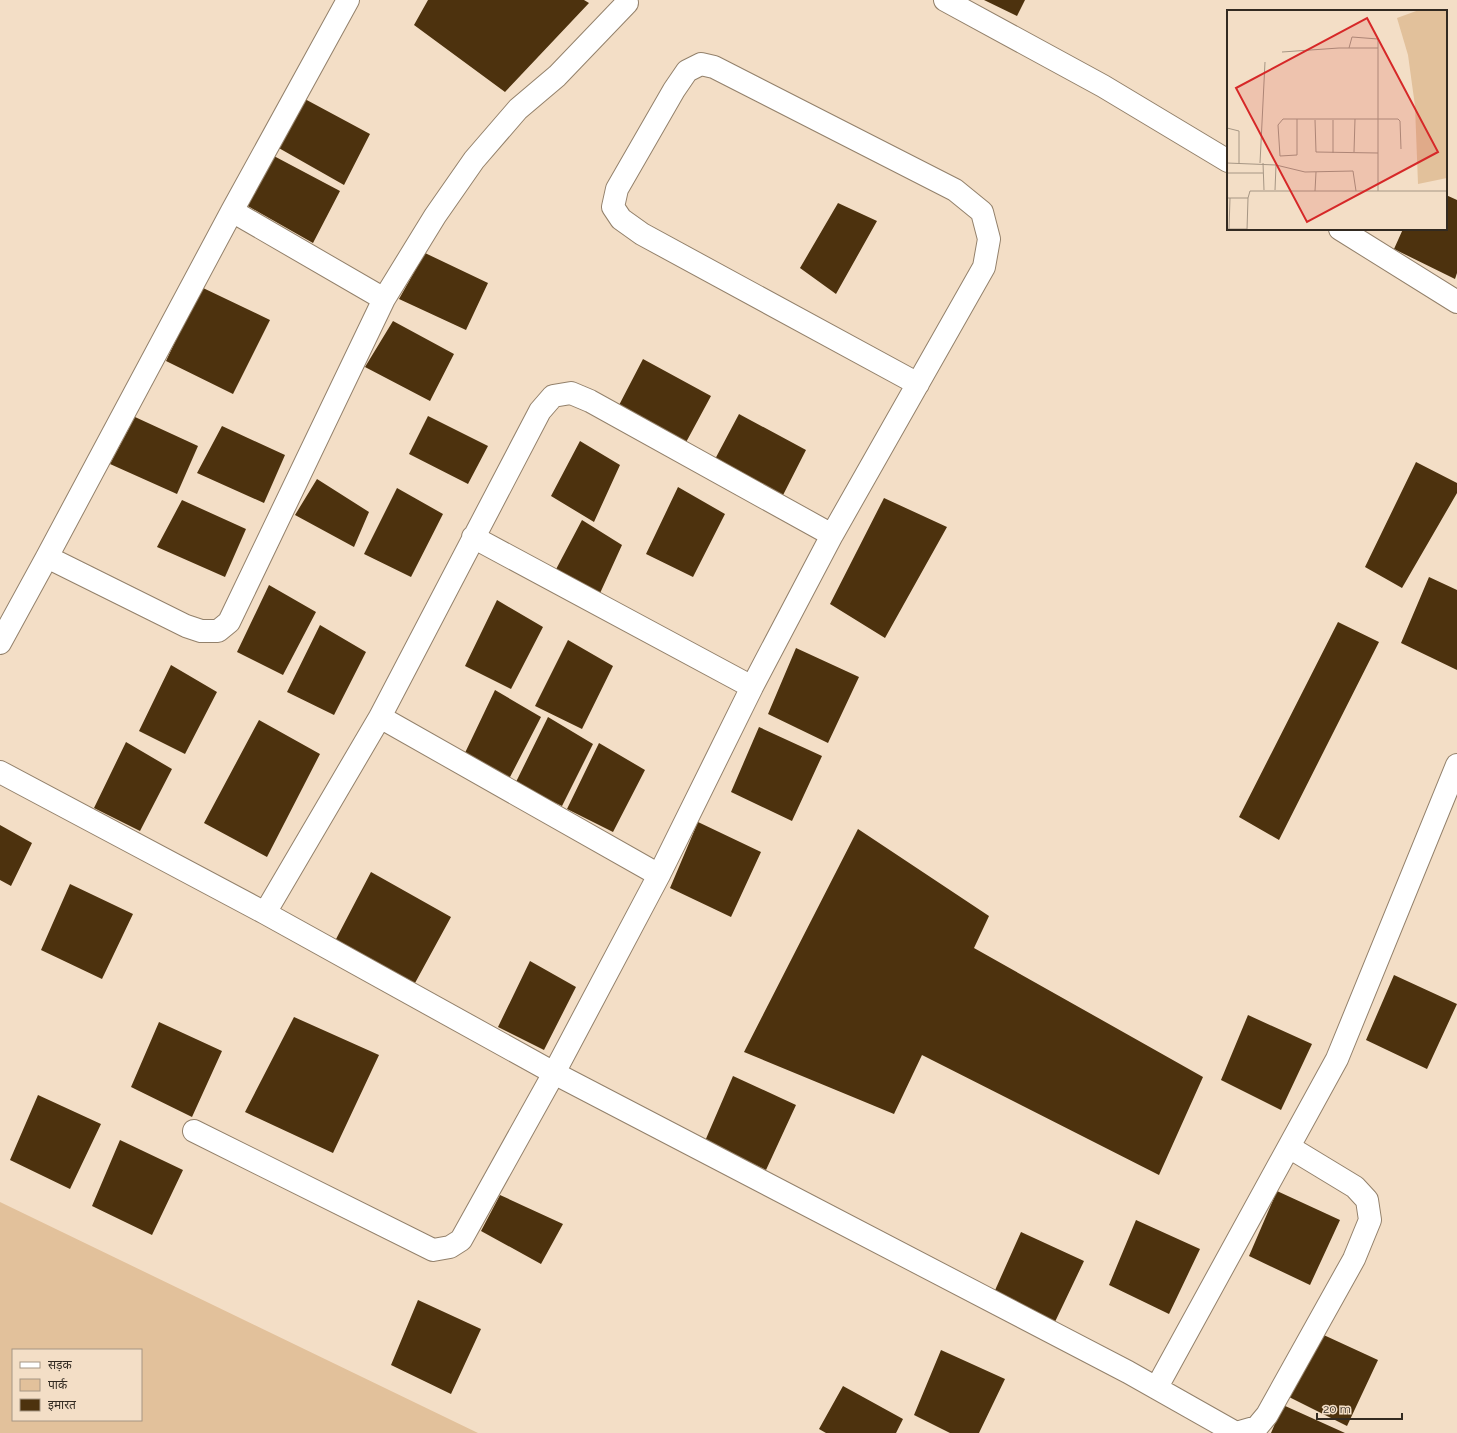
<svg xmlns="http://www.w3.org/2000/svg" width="1457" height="1433" font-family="Raleway,'Noto Sans Devanagari',sans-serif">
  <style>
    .green { fill: #e2c19b; fill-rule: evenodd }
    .building { fill: #4d320e }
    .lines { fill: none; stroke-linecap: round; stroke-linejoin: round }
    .minor-casing { stroke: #93816b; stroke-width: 24 }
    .minor { stroke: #fff; stroke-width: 22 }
    .inset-road { fill: none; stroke: #a69684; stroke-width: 1 }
    .view { fill: #d62828; fill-opacity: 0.15; stroke: #d62828; stroke-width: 2 }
    .inset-edge { fill: none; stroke: #322a21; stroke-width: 2 }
  </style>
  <rect width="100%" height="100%" fill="#f3dec6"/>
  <path class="green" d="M0,1202L478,1433H0ZM13,1350H141V1420H13Z"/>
  <path class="building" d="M428,0H584L589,3L505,92L414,25Z
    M984,0H1025L1017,16Z
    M303,98L370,134L344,185L277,147Z
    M272,155L340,191L313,243L246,205Z
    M1446,195L1457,200V273L1455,279L1394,249L1403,229H1446Z
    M838,203L877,221L836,294L800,268Z
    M425,253L488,283L466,330L399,299Z
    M201,287L270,320L233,394L166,361Z
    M393,321L454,354L430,401L365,367Z
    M643,359L711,396L684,446L617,409Z
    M739,414L806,450L780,501L713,463Z
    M428,416L488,446L468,484L409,454Z
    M135,417L198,446L177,494L110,464Z
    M222,426L285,455L264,503L197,473Z
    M580,441L620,465L594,522L551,496Z
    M1416,462L1457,483V493L1402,588L1365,567Z
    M317,479L369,512L354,547L295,515Z
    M678,487L725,514L693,577L646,554Z
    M397,488L443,514L411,577L364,554Z
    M884,498L947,527L885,638L830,604Z
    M182,500L246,529L225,577L157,547Z
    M582,520L622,545L596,602L553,575Z
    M1429,577L1457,590V670L1401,643Z
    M269,585L316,612L283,675L237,652Z
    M497,600L543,627L511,689L465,666Z
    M1338,622L1379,642L1279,840L1239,817Z
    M320,625L366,652L334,715L287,692Z
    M568,640L613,666L582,729L535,706Z
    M796,648L859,677L828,743L768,714Z
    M171,665L217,692L185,754L139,731Z
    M495,690L541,717L509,779L463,757Z
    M548,717L593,744L562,806L515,784Z
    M259,720L320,754L267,857L204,823Z
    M759,727L822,756L792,821L731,792Z
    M126,742L172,769L140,831L94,808Z
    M599,743L645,770L613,832L567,809Z
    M698,822L761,852L731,917L670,888Z
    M0,825L32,843L11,886L0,880Z
    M858,829L989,916L974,948L1203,1077L1159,1175L922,1055L894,1114L744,1052Z
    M371,872L451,917L415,983L335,941Z
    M70,884L133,914L102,979L41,950Z
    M530,961L576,987L544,1050L498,1027Z
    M1394,975L1457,1004L1427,1069L1366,1040Z
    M1248,1015L1312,1044L1281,1110L1221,1080Z
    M294,1017L379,1055L333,1153L245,1112Z
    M159,1022L222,1051L192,1117L131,1087Z
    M733,1076L796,1105L766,1170L705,1141Z
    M38,1095L101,1124L70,1189L10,1160Z
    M120,1140L183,1170L152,1235L92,1206Z
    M1277,1191L1340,1220L1310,1285L1249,1256Z
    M500,1195L563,1224L541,1264L481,1231Z
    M1136,1220L1200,1249L1169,1314L1109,1285Z
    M1021,1232L1084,1261L1053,1326L992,1297Z
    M418,1300L481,1329L451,1394L391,1365Z
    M1315,1331L1378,1360L1347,1426L1287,1396Z
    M941,1350L1005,1379L979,1433H950L914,1415Z
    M843,1386L903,1419L896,1433H826L819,1429Z
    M1283,1405L1345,1433H1271Z"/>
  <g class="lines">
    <defs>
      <path id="minor" d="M945,0L1103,86L1228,161
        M232,211L384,299
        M1340,229L1457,302
        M473,537L752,687
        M47,557L186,626L201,631H218L229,622L384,299L435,216L474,160L518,109L557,76L627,3
        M0,643L47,557L232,211L348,0
        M380,717L659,875
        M0,772L265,913L554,1073L1128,1372L1236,1433L1257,1427L1267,1415L1354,1259L1370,1220L1367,1200L1355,1187L1289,1147
        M265,913L380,717L540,411L553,396L571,393L590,401L832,535
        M194,1131L433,1250L450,1247L461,1240L554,1073L659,875L752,687L832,535L984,267L989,239L982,212L955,190L714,67L701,64L687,71L674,90L617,189L613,207L621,219L642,234L918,384
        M1157,1387L1337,1059L1457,765"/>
    </defs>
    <use href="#minor" class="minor-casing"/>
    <use href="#minor" class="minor"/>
  </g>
  <g transform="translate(1227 10)">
    <rect width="220" height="220" fill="#f3dec6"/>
    <path d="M192,0H220V168L191,174L188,96L181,45L170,8Z" fill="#e2c19b"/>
    <path class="inset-road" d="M122,38L125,27L151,29V181M55,42L112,38H151M70,109V145L53,146L51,115L56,109H171L173,111L174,139M88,110L89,142L151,143M0,118L12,121V153M127,142L128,109M106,143V110M0,153L49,155L48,180M33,153L38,52M36,153L37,180M49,155L78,162L126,161L129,181M0,163H36M88,181L89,162M0,188H21M0,219H20M2,219L3,188M20,220L21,188L23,181H220"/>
    <path class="view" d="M140,8L211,142L80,212L9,78Z"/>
    <rect width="220" height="220" class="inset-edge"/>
  </g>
  <rect x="12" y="1349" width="130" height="72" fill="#f3dec6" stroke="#a69684"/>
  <rect x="20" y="1362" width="20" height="6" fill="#ffffff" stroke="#a69684"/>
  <text x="48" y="1369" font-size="12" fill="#322a21">सड़क</text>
  <rect x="20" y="1379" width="20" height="12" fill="#e2c19b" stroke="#a69684"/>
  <text x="48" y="1389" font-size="12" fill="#322a21">पार्क</text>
  <rect x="20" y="1399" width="20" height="12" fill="#4d320e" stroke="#a69684"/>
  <text x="48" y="1409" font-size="12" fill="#322a21">इमारत</text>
  <path d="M1317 1413v6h85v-6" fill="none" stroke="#322a21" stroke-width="2"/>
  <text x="1323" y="1413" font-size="12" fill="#322a21" stroke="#f3dec6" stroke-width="3" paint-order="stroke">20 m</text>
</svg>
